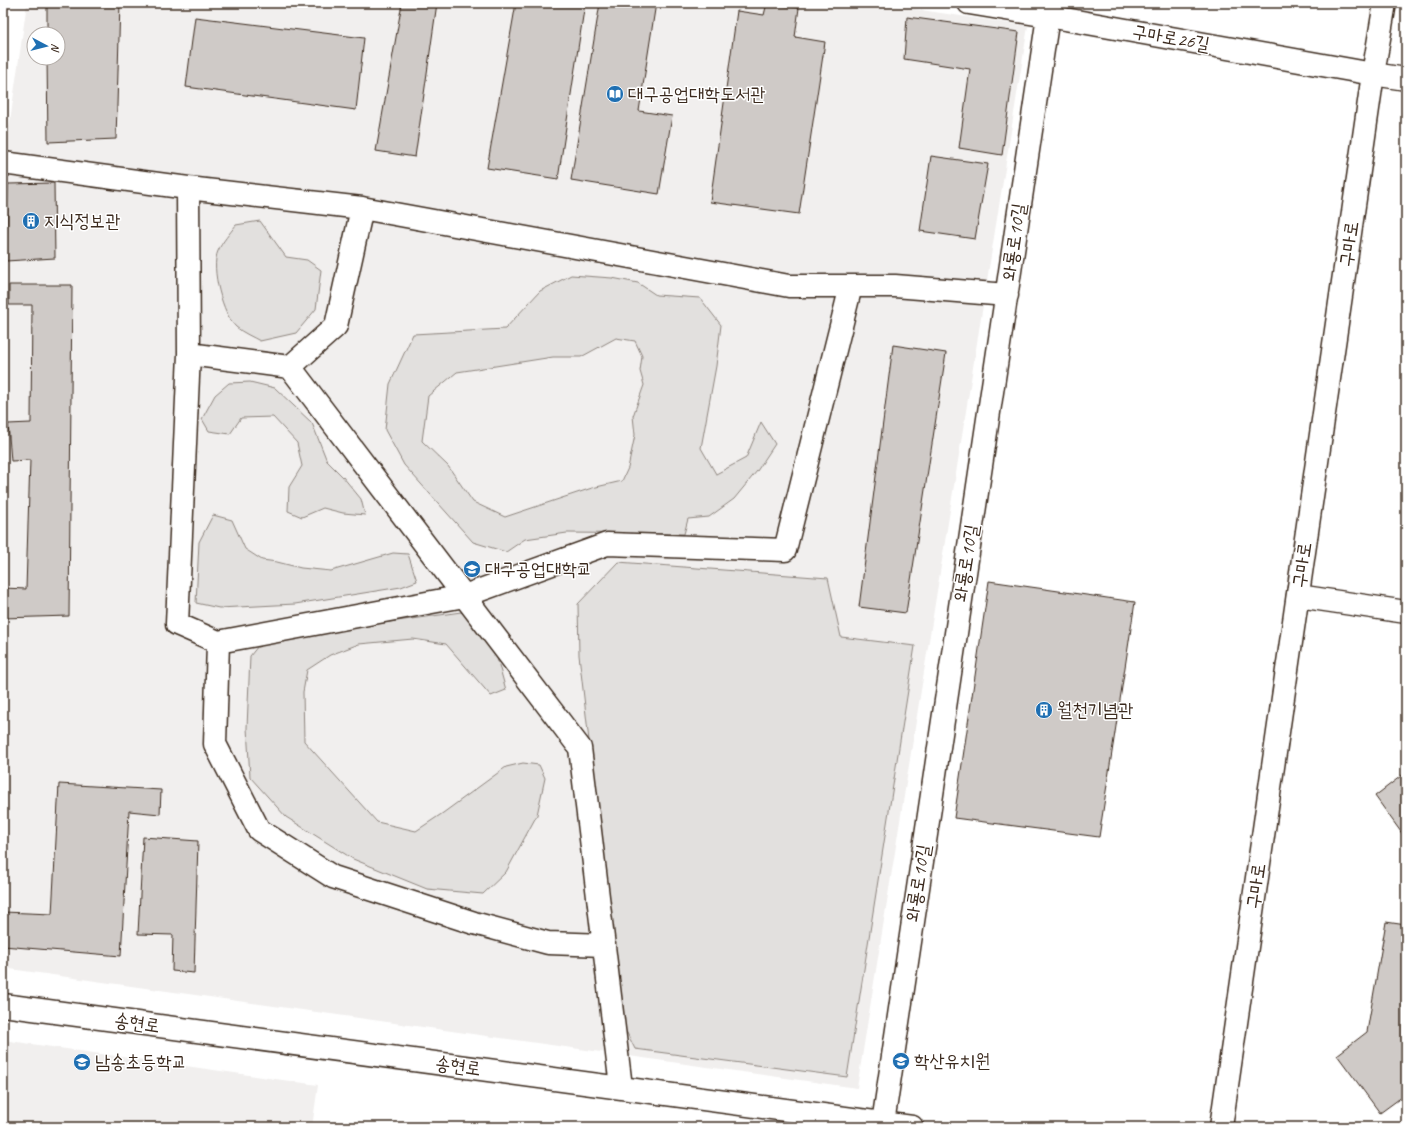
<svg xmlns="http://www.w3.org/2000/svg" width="1409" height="1130" font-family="Caveat,'Poor Story',sans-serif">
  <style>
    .built { fill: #f1efee; fill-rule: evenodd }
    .green { fill: #e2e0de; stroke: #8e857e; fill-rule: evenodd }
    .building { fill: #cfcac7; stroke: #3b2a1e }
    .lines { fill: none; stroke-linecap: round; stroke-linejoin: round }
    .minor-casing { stroke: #3b2a1e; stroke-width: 25 }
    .secondary-casing { stroke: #3b2a1e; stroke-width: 25 }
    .minor { stroke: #fff; stroke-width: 22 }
    .secondary { stroke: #fff; stroke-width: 22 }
    .labels { text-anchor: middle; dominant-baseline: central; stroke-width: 3; stroke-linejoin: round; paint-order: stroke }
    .street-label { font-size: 19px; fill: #3b2a1e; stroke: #fff }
    .poi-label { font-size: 19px; fill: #3b2a1e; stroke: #fff; text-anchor: start }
  </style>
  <rect width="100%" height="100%" fill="#fff"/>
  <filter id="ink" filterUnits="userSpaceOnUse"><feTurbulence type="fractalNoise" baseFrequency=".025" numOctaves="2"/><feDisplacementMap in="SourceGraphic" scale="8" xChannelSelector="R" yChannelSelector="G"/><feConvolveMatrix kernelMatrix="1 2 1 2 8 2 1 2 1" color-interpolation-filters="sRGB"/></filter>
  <g filter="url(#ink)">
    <path class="built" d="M27,3H874L1028,26L857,1088L3,968V170ZM34,34H58V58H34Z
      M3,1040L318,1085L312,1127H3Z"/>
    <path class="green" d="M260,221L286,257L307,260L321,270L316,309L296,333L260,341C253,337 243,333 236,327C223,315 210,268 218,251C222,242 230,233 236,225Z
      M571,275L612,278L638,283L656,295L700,298L721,325L716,366L701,448L716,474L746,458L761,422L775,444L757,471L734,499L709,517L688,519L684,534L567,533L525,539L506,552L473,542L404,465L385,430L390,384L413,334L505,329L540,291ZM616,338L635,341L642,356L640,371L644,385L633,416L635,435L628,468L622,481L592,488L505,517L473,502L448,466L422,441L428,396L457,372L553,357H581Z
      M250,382L275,388L312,423L327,461L343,477L361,499L365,515L343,513L323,508L302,517L288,511L289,487L302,466L297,443L273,417L241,418L230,434L209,431L202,419L215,395L229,383Z
      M213,515L232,520L245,549L262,560L277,562L301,568L331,571L393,553L408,554L417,581L401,587L295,604L219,608L196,603L199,542Z
      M618,562L828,578L841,637L915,646L847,1077L635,1049L622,1023L579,655L578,604Z
      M461,612L493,644L506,690L491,696L446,644L413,639L359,644L330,655L307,670L303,692L304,741L377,822L416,831L443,813L506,767L523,763L539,765L545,778L537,815L506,872L483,894L427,889L353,859L286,817L250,777L247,728L250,656L258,646L305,634Z"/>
    <path class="building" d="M47,3H120L116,139L48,142L47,58H58V34H47Z
      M402,3H437L415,157L376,151Z
      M516,3H585L558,179L487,168Z
      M600,3H656L639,111L672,116L659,194L571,180Z
      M767,3L799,8L795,37L825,42L799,214L710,202L737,11L764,15Z
      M195,17L364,38L356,110L186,87Z
      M907,17L1019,32L1002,155L959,148L970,69L904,59Z
      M931,156L988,164L975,239L920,231Z
      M54,183L55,258L6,261L8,184Z
      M9,285H72L69,616L3,618V588L26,589L30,460L11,461L8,424L31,423L32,305H9Z
      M893,345L946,353L906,613L859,607Z
      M989,581L1135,602L1099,837L954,818Z
      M1406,768V839L1375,796L1405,773Z
      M59,784L161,790L160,814L129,811L121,956L3,946V912L52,914Z
      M143,837L198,841L194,973L172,971L173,935L138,934Z
      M1386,922L1406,925V1062L1404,1071L1406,1074V1094L1380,1113L1337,1055L1367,1032Z"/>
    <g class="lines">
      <defs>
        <path id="minor" d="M969,3L1048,16L1373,74L1406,79
          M3,163L188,188
          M362,208L188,188L189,354L177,624L218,642L215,744L259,830L333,877L474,923L548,943L604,945
          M189,354L290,367
          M1298,596L1406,612
          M218,642L464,596L607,544L785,550L851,286
          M621,1087L580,748L290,367L336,326L362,208L789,286H895L1007,295
          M883,1123L1050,3"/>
        <path id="secondary" d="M3,1005L912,1127
          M1221,1127L1373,74L1385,3"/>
      </defs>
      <use href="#minor" class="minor-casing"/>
      <use href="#secondary" class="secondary-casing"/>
      <use href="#minor" class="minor"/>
      <use href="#secondary" class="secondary"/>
    </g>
  </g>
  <defs>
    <symbol id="library-disc" viewBox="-11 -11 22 22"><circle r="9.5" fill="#1f6fb2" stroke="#fff"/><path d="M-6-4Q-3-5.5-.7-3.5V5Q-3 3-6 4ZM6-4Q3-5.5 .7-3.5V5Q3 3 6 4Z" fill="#fff"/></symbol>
    <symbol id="building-disc" viewBox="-11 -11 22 22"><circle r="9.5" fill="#1f6fb2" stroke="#fff"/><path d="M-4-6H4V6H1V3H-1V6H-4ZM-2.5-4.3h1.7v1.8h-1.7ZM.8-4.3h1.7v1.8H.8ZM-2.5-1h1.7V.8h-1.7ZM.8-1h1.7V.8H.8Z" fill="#fff"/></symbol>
    <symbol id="university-disc" viewBox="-11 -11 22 22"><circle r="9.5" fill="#1f6fb2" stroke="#fff"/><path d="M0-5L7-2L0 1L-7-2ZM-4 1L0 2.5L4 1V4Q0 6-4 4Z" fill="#fff"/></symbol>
    <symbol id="school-disc" viewBox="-11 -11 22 22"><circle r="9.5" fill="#1f6fb2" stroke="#fff"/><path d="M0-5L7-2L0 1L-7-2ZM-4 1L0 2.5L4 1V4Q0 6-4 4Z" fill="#fff"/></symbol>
  </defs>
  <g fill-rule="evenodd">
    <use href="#library-disc" x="605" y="84" width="20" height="20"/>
    <use href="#building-disc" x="21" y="211" width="20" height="20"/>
    <use href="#university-disc" x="462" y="559" width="20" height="20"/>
    <use href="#building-disc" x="1034" y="700" width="20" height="20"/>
    <use href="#school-disc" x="891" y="1051" width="20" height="20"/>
    <use href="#school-disc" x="72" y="1052" width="20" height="20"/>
  </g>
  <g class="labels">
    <g class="street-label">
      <text transform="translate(1171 38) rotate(10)">구마로26길</text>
      <text transform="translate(1014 242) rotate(-82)">와룡로10길</text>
      <text transform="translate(1349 244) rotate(-82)">구마로</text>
      <text transform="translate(966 563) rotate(-81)">와룡로10길</text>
      <text transform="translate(1302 565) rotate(-82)">구마로</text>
      <text transform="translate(918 883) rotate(-81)">와룡로10길</text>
      <text transform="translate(1256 886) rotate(-82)">구마로</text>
      <text transform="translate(137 1023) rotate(8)">송현로</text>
      <text transform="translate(458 1066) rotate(8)">송현로</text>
    </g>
    <g class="poi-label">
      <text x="628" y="94">대구공업대학도서관</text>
      <text x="44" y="221">지식정보관</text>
      <text x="485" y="569">대구공업대학교</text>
      <text x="1057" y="710">월천기념관</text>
      <text x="914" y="1061">학산유치원</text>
      <text x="95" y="1062">남송초등학교</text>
    </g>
  </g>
  <rect width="1409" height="1130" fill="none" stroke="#fff" stroke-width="16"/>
  <rect x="8" y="8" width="1393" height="1114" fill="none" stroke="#3b2a1e" stroke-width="1.5" filter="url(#ink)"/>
  <g transform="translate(46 46) rotate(97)"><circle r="19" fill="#ffffff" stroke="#b1aaa5"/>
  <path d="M0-3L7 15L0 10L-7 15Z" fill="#1f6fb2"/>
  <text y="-6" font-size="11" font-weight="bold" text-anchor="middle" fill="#3b2a1e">N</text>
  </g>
</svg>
